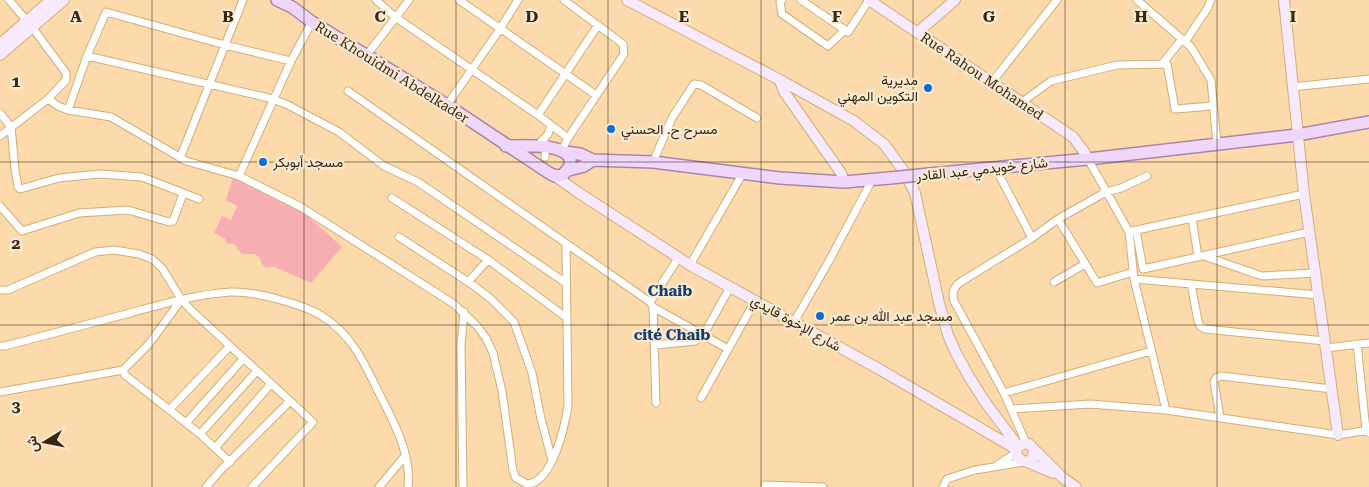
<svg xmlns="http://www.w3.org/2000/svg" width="1369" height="487" font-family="'Roboto Serif',Vazirmatn,serif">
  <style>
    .green { fill: #f7aeb2 }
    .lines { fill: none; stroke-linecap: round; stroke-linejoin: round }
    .street-casing { stroke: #d5ad73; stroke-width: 9 }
    .secondary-casing { stroke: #d5ad73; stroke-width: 12 }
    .primary-casing { stroke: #a887a6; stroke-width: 14 }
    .street { stroke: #fff; stroke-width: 7 }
    .secondary { stroke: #f7eafd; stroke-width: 10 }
    .primary { stroke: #efd6fa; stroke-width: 11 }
    .primary-bridge-casing { stroke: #a887a6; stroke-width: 14; stroke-linecap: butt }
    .primary-bridge { stroke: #efd6fa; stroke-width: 11 }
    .grid { fill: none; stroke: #382810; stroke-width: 1; stroke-opacity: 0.55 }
    .poi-dot { fill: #0b6ed7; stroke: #fbead3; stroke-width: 2 }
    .labels { text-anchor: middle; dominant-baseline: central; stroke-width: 4.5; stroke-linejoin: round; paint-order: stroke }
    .street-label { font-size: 14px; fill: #382810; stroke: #fbead3 }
    .poi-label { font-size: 14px; fill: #382810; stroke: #fbead3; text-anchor: start }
    .neighbourhood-label { font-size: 15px; font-weight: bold; fill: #143d71; stroke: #fbead3 }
    .grid-label { font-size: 16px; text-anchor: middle; font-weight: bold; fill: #382810; stroke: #fbead3; stroke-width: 4.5; stroke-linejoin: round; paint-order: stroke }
  </style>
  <rect width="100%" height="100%" fill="#fcdaab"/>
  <path class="green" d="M233,177L299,208L342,247L311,283L272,266L266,268L261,263L260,258L255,254H242C235,248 237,241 227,244L225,239L214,233L222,216L231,220L237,206L226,200Z"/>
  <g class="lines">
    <defs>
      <path id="street" d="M9,0L32,27L66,73V80L48,99L58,106L68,110
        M376,0L395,17L538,115L568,138
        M459,0L596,95
        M782,0L780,2L782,14L828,46L845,30L848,32L869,0
        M801,0L845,30
        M1137,0L1191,47L1211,80L1217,144
        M1185,42L1207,9L1211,0
        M87,56L269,98L286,104L339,132L384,166L418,182L566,283
        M366,56L409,0
        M291,61L225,45L106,12L87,56L68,110L111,117L186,161L239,176L301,207L454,304L477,326L486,338L493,353L502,391L513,471L516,478L527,484C553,483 565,425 568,405L566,245
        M1162,64L1182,39
        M992,82L1057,0
        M1292,87L1369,79
        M348,91L650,302L653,307L728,349
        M1022,102L1051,81L1117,65L1167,64L1175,109L1213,106
        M447,105L500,29L518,0
        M0,113L11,127L15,169L18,187L20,189L59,178L99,174L142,177L199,199
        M538,115L598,25
        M0,136L48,99
        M537,146L548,134L551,125
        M562,150L568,138L624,54L623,44L564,0
        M545,157L546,144
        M180,158L243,0
        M1088,159L1129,232L1134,279L1166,410
        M653,162L672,118L694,84L701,85L757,118
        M995,167L1032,238
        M239,176L291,61L312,22
        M392,198L490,261L567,318
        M0,206L22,231L79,213L128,210L169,222L173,221L183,194
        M1192,218L1198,257
        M1058,219L1097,283L1133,272
        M1136,230L1143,269L1309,232
        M1132,231L1304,194
        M399,237L473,285L491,299L514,322L532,373L541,419L552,460
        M1204,256L1262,276L1315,273
        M690,265L743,173
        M1134,279L1318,295
        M468,282L488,260
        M1054,282L1085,264
        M1191,284L1198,321L1200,326L1205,329L1325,341
        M0,290H8L95,252L114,250L139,254L152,259L162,268L181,299L191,310L313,422L252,487
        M650,302L679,257
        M653,307L656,403
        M794,322L829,261L872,180
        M1357,344L1366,430L1369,433
        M656,345L695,341L703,336L730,287
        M0,346H5C47,335 89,324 130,313C163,304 197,294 231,292C253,291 303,304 322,316C350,334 362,358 376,387C391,417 412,452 408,487
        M1326,348L1369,343
        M123,370L125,375L200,434L230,462
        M0,392L123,370L149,344L181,300
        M1004,393L1151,351
        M701,398L755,301
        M170,409L230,346
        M1012,409L1090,404L1166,410L1338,435L1369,430
        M1220,417L1214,382L1216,378L1221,376L1332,389
        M186,423L243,359
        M200,434L257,371
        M1026,443L1004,393L954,301C952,294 953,288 959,283L1032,238L1058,219L1106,192L1121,188L1147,176
        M215,448L271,384
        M997,465L1016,453
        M765,485L823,487
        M206,487L220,471L290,401
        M379,487L405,456
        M463,487L461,345L464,312
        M943,487L947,479L975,470L1024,462"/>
      <path id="secondary" d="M627,0L782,81L854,121L884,144L903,170L915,193L939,303L948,335L956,353L968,375L985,402L1018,446
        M869,0L1073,137L1083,150L1088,159
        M1284,0L1304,194L1338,435
        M918,32L955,0
        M0,44L51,0
        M0,55L64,0
        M782,81L781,84L785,93L841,173L844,182
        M555,176L579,193L690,265L879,369L1016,449
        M1034,450L1033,458L1027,462C1011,460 1014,441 1029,444L1063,478L1076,487
        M1027,462L1053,473"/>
      <path id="primary" d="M277,0L292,7L312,22L447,105L549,173L555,176L563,175L570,166V158C562,143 522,146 506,146
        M565,152L580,154L593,160L653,162L780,178L844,182L890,178
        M569,170L584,166L593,160
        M929,174L1088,159L1297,135L1369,122"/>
    </defs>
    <use href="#street" class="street-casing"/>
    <use href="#secondary" class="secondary-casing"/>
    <use href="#primary" class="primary-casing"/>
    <use href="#street" class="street"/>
    <use href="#secondary" class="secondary"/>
    <use href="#primary" class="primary"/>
    <defs>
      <path id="primary-bridge" d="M890,178L929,174"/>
    </defs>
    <use href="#primary-bridge" class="primary-bridge-casing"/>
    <use href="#primary-bridge" class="primary-bridge"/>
  </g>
  <path class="grid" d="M152,0V487M304,0V487M456,0V487M608,0V487M761,0V487M913,0V487M1065,0V487M1217,0V487M0,162H1369M0,325H1369"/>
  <g class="poi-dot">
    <circle cx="928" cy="88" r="5"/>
    <circle cx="611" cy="129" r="5"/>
    <circle cx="263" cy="162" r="5"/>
    <circle cx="820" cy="316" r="5"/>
  </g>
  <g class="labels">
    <g class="street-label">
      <text transform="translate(392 72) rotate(32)">Rue Khouidmi Abdelkader</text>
      <text transform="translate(982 76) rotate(34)">Rue Rahou Mohamed</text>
      <text transform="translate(982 169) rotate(-6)">شارع خويدمي عبد القادر</text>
      <text transform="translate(796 323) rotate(29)">شارع الإخوة قايدي</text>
    </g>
    <g class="poi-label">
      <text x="918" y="80" text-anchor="end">مديرية<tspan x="918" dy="16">التكوين المهني</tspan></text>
      <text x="621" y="129">مسرح ح. الحسني</text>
      <text x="273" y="162">مسجد أبوبكر</text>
      <text x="830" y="316">مسجد عبد الله بن عمر</text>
    </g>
    <g class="neighbourhood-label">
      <text x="670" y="291">Chaib</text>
      <text x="672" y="335">cité Chaib</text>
    </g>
  </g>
  <g class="grid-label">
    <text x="76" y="22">A</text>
    <text x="228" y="22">B</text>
    <text x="380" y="22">C</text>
    <text x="532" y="22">D</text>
    <text x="684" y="22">E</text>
    <text x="837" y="22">F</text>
    <text x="989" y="22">G</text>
    <text x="1141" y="22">H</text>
    <text x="1293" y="22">I</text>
    <text x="16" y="87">1</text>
    <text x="16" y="249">2</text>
    <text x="16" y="412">3</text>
  </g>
  <g transform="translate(45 442) rotate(260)" stroke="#fbead3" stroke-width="4" paint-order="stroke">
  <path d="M0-4L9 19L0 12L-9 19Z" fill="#382810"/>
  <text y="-8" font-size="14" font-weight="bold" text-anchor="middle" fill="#382810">ش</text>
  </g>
</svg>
